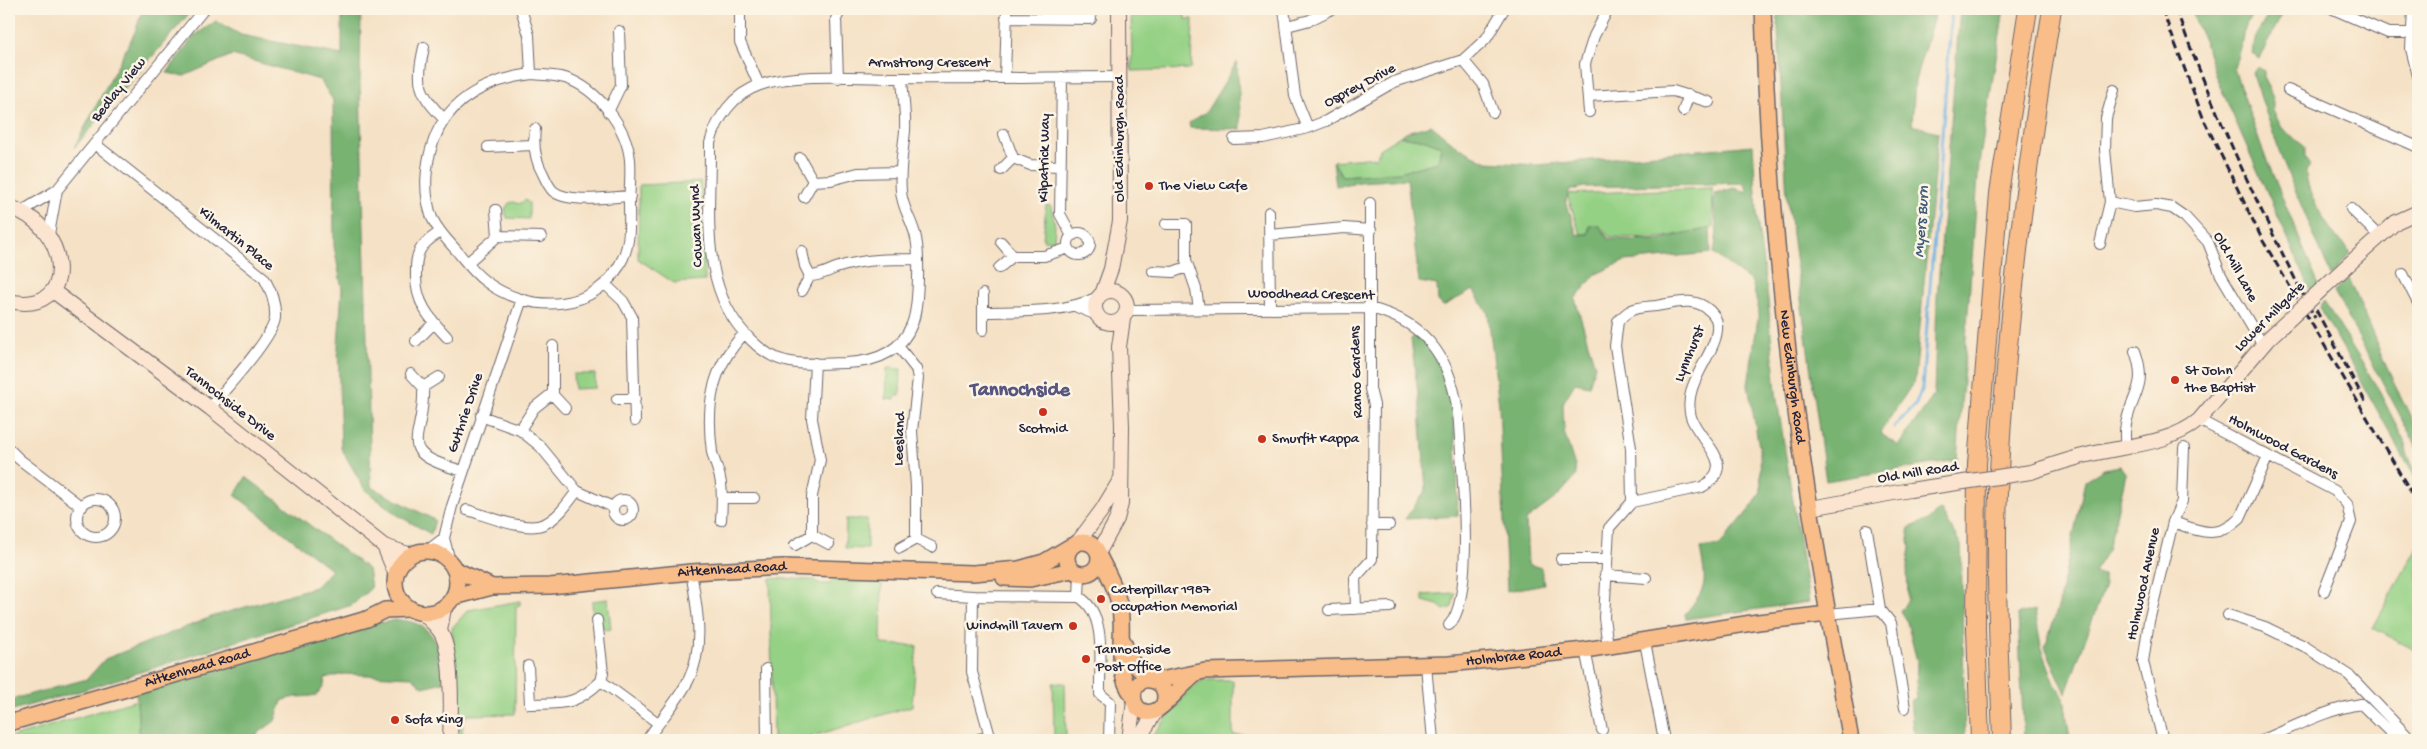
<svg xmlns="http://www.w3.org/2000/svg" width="2427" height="749" font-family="'Gochi Hand',sans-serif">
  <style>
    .green { fill: #95d185; stroke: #5c7a60 }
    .forest { fill: #78b372; stroke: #4d6a56 }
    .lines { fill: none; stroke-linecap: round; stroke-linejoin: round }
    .stream { stroke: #69afe0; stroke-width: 3 }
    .street-casing { stroke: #6c656b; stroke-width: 12 }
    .secondary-casing { stroke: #6c656b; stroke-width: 16 }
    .primary-casing { stroke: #6c656b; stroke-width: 18 }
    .highway-casing { stroke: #6c656b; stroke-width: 20 }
    .street { stroke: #fff; stroke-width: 10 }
    .secondary { stroke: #fce5d0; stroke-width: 14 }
    .primary { stroke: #f8bd89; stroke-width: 15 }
    .highway { stroke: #f8bd89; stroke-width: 18 }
    .rail { stroke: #22223b; stroke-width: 3; stroke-dasharray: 8 4; stroke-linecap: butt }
    .secondary-bridge-casing { stroke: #6c656b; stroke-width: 16; stroke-linecap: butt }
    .secondary-bridge { stroke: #fce5d0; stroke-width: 14 }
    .poi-dot { fill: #c8321e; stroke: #fcf5e5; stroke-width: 2 }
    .labels { text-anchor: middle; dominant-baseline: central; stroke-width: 5; stroke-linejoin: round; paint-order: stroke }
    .street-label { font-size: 15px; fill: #22223b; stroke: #fcf5e5 }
    .poi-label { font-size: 15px; fill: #22223b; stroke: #fcf5e5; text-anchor: start }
    .water-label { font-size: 16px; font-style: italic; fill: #3e5a7d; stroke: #fcf5e5 }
    .district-label { font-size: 20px; font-weight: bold; fill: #58557f; stroke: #fcf5e5 }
  </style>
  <rect width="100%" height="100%" fill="#fcf5e5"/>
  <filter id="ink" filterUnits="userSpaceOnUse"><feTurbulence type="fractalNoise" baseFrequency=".02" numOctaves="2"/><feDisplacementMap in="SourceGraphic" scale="10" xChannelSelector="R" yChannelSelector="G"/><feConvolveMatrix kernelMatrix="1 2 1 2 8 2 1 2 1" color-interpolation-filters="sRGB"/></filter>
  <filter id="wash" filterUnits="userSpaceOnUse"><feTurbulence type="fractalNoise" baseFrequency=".0096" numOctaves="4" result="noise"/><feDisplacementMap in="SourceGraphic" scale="20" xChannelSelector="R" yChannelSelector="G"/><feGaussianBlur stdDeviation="1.12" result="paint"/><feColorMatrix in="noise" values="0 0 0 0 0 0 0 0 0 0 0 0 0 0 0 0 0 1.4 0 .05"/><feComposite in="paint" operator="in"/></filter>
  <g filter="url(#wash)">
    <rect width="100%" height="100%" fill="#f5e1c5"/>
    <path class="green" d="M1131,9H1185V19H1193L1191,69L1132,71Z
      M1400,136L1426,140L1441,146L1438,162L1399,172L1342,176L1333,161L1377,157L1379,149Z
      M701,182L705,281L674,283L638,259L639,185Z
      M1712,186L1713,228L1658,238L1610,237L1599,225H1589L1588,234H1580L1567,194L1711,188Z
      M525,200L529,203V219L507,218L505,209L509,203L514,202L519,204Z
      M1046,205L1051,206L1055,226L1054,241L1043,240Z
      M887,368L901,369L900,396H895V400L886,399Z
      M573,374H595V388L574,389Z
      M846,519H867V549L845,548Z
      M2418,545V655L2411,648L2373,628Z
      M770,578L815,580L818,584H830L833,580L882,582L881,644L917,646L912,706L800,740H773Z
      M1455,593L1452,607L1444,610L1438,605L1423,601V595Z
      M608,599L611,629L607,630L593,620L592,601Z
      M520,601V605L516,606L515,714L466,715V718H463L462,740H459L458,685L452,628L468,610Z
      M1203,680H1233V735H1319V740H1149L1188,691Z
      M1053,683H1065L1066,740H1054Z
      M137,700L140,740H9V738Z"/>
    <path class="forest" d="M143,9H193L74,148L135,32Z
      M342,9H361L360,83L371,487L435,520L431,534L399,516L365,490L341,448L338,346L342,289L334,246L333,100L320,80L232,55L184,76L167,73L194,36L216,21L241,35L342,55Z
      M1777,9H1936L1915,81L1912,125L1938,132L1915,380L1880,433L1898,446L1934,395L1937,298L1960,9H2004L1979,164L1957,460L1826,481L1787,198Z
      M2190,9H2258L2244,27L2242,41L2234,68L2261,146L2319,286L2311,291L2216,77L2205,43Z
      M2272,9H2285L2259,59L2252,54L2256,35Z
      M1237,62L1241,129L1190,128L1189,123L1206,112Z
      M2258,67L2264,71V78L2273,98V111L2282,128L2305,147V158L2310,166L2306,171C2306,196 2332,236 2351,253L2331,276L2283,162L2252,72Z
      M1431,125L1458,147L1487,162L1538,165L1753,145L1758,228L1768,300L1776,393L1809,602L1686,619L1685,614C1709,586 1706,583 1700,548L1720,545L1754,504L1761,491L1760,452L1748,385L1759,311L1752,282L1714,254L1717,232L1713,202L1715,194L1734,188L1748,192L1744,183L1583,187L1569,191L1566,201L1577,235L1588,234L1590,226L1598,225L1609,239L1658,240L1710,228L1711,253L1625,261L1596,274L1575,299L1595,366L1589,386L1575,383L1563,403L1564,432L1575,466L1576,476L1558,496L1526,520L1528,564L1541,568L1544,584L1507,591L1499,406L1488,313L1473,290L1443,306L1438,301L1437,285L1419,282L1407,179L1360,182L1336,186L1333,161L1342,176L1399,172L1438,162L1441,146L1426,140L1400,136L1406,132Z
      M2349,278L2387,368L2418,432V449L2334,291Z
      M2324,301L2377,387L2406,444C2405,458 2418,468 2418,483L2320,308Z
      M1417,333C1462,383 1456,453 1458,516L1405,519L1426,490L1420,410L1411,339Z
      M2120,466L2126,474L2108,550L2094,572L2103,575L2105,585L2066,693L2045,647L2058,607L2085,481L2104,469Z
      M246,477L368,569L371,588L352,605L77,692L9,711V700L87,679L105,659L214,616L315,587L332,570L235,495Z
      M1941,510L1961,545L1965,740H1914L1910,701L1916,698L1917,661L1907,622L1900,611L1908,600L1907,567L1910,548L1908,532L1909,528L1926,521Z
      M2035,610L2041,646L2055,684L2064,697L2070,740H2024L2018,614Z
      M394,620C434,619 443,649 443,682L423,687L412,677L345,674L325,678L324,686L317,695C304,698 294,695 282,701L275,721L257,734L258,740H140L136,692L382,621V623Z"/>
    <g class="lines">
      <path class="stream" d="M1894,427L1916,404L1922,388L1952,9"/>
    </g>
  </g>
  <g filter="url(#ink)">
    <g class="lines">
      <defs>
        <path id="street" d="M521,9L529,35L531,74
          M740,9V42L759,85
          M1284,9L1295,96L1308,128
          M2333,9L2388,33H2410
          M2413,9L2411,49L2418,76
          M1006,18L1091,19
          M1287,26L1310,20L1332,9
          M424,47C416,83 418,92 443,118
          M1463,60L1483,84L1493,112
          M531,74C542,75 555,75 565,78C597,88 627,127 630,160C631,174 630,188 629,202C629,221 631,240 623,258C599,313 529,315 485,281C474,273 466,262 457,251C448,241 438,231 432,218C423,193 425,164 434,140C449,98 489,80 531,74Z
          M1062,77L1060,214L1072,236
          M838,78L836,19L841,9
          M902,78C903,96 906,114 905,131C903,151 899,170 901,191C902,207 911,219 915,234C920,251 919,307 912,324C901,353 874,362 846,363C827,363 804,366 786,361C772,358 760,349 751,340C697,288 711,211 710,143C717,118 733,94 760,85C796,72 863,78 903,78C976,79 1048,77 1120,77
          M1005,78L1007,9
          M2114,90L2106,118L2105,149L2110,202L2134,207L2156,205L2172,208L2185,217L2208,242L2221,275L2262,344
          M2288,90L2418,147
          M1588,96L1673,91L1709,102
          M1683,111L1689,95
          M608,112L621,85L619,31
          M1589,112L1585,64L1594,36L1608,9
          M535,129C533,145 535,160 543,174C546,180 548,186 553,191C568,204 611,197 630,196
          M1234,139L1263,138L1308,128L1326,121L1394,82L1463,60L1486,39L1504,9
          M95,144L264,278C271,291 276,302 275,318C273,338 224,390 210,408
          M488,147L533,145
          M800,158L813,181L804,197
          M1013,158L1030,165L1060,166
          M1001,170L1013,158L1004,134
          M813,181L831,180L858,173L900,172
          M2351,209L2380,237
          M496,210L498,236
          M22,211L57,190L204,9
          M1269,212L1270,308
          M1166,224H1186V260L1196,289L1199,309
          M440,232C433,237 424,242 420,250C416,257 416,265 416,273C415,301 428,317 447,337
          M1068 244a11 11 0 1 1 22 0a11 11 0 1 1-22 0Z
          M49,234L57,190
          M1270,235L1344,228L1371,230
          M2100,244L2110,202
          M1012,256H1044L1069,248
          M467,263L498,236L541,237
          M999,268L1013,256L1001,242
          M1153,271L1173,272L1187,267
          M2403,274L2418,303
          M810,276C821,276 829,270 839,267C864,259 891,259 917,259
          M605,284L623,301L632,317L635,421
          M802,291L810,276L805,266L802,251
          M983,294V330
          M1077,307L1097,315
          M1128,310L1370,308C1430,323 1454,364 1459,423C1461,464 1476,599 1449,625
          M983,312C1022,311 1062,314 1098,297
          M416,341L434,323
          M898,346L916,369L918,378L912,431L916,486V539
          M411,374L423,387L439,377
          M423,387C426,441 390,451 463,471
          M552,394L565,408
          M617,399H635
          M481,416L520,430L540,446L577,491L613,507
          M2199,420L2335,491L2347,504L2351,522L2324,591
          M520,430L534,408L553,393V346
          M2126,448C2125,441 2124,432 2126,424C2132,393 2148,387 2135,351
          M9,449L19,459L82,507
          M722,498H754
          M77 518a19 19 0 1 1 38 0a19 19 0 1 1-38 0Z
          M613 510a10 10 0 1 1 20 0a10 10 0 1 1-20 0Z
          M467,510C486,515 525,533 544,524C558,518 568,503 577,491
          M721,520C722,506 723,491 720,478C718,469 714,461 712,452C706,406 711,368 744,334
          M2173,522L2182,501L2184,448
          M1372,525H1389
          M1867,530L1880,609
          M812,535V496L820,460L812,419L815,363
          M795,545L812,535L829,544
          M900,548L916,539L932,547
          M427,551L444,538
          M1561,559H1607
          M450,562L444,538L452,506L522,299
          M1605,575L1646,578
          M937,594L973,596
          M1079,597C1108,614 1099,664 1100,694L1110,702L1109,740
          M1079,597L1080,574
          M1356,609L1355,578L1372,559L1374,405L1370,389V203
          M1329,610L1390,607
          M1828,614L1880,609L1891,623L1905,708
          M2228,615L2265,627L2304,646L2349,675L2411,740
          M597,620L603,673L601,681
          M1645,642L1664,740
          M1608,646L1604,618L1609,528L1632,502L1631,448L1615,346L1618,321C1622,317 1626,313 1630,311C1636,307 1648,307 1656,306C1676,303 1694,296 1710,311C1713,314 1717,319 1717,324C1720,352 1681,381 1691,417C1699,442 1740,464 1702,487L1632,502
          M1585,650L1602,730
          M528,666L530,704C564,703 575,706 601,681L658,723
          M1426,666L1433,740
          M766,669L767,740
          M647,740C660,720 678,701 689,679C705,646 697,607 691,572
          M975,740L990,736
          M991,740L972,672L973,596L1079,597
          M2163,740L2143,662L2149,621L2173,522C2200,531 2216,541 2240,518L2268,456
          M2263,740C2294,727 2327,709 2361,704L2398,740"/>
        <path id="secondary" d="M9,207C72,226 79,317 9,301
          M2348,265L2396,222L2418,212
          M1095 307a16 16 0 1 1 32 0a16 16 0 1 1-32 0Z
          M53,291L210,408L384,546L411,555
          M1102,294L1111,269L1120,221L1119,9
          M2031,472C2054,465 2077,456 2101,452C2133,445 2173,442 2199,420L2269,338
          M1811,508L1910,490
          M1078,542L1102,510L1120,480
          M384,546L396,575
          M1099,552L1117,519L1121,504L1122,426L1119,347L1123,319
          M423,613C428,619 435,624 439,630C454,649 451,715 450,740
          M440,631L444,608
          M1129,740L1134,701
          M1138,740L1156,711"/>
        <g id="primary">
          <path id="s1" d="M1763,9C1767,156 1780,304 1801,449C1815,547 1833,643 1851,740"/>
          <circle cx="1083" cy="558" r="16"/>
          <circle cx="426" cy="582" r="31"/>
          <path d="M1100,558C1108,574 1117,590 1120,609C1125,639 1113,669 1133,696"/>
          <path d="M454,569L492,587"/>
          <path d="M1004,578L1030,579L1072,570"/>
          <path id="s2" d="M454,597L492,587L550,586L691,572L783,567L973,573L1019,569L1044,562L1071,546"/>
          <path d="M1123,641L1131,661L1150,680"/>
          <path id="s3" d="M1155,681L1205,671L1449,664L1585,650L1758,622L1828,614"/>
          <path d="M1164,703C1168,689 1159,678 1144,680C1124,690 1135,719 1155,711C1165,707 1184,682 1196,674"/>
          <path id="s4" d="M9,723L367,619L385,610L409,609"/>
        </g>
        <path id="highway" d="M1980,740L1976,629L1977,464L1999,193L2028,9
          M2002,740C1999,651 1994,561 1999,471C2007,316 2027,162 2052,9"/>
      </defs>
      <use href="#street" class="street-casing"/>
      <use href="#secondary" class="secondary-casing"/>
      <use href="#primary" class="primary-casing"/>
      <use href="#highway" class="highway-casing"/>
      <use href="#street" class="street"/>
      <use href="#secondary" class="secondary"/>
      <use href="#primary" class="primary"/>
      <use href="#highway" class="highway"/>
      <path class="rail" d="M2162,9L2204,120L2263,241L2418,504
        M2176,9C2215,116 2263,217 2315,318
        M2316,310L2367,405"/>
      <defs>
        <path id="secondary-bridge" d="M2269,338L2348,265
          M1910,490L2031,472"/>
      </defs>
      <use href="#secondary-bridge" class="secondary-bridge-casing"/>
      <use href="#secondary-bridge" class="secondary-bridge"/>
    </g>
  </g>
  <g class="poi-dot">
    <circle cx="1149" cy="186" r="5"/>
    <circle cx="2175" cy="380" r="5"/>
    <circle cx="1043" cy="412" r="5"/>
    <circle cx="1262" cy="439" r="5"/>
    <circle cx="1101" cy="599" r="5"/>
    <circle cx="1073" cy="626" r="5"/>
    <circle cx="1086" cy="659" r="5"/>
    <circle cx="395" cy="720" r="5"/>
  </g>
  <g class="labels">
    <g class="street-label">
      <text x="929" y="63">Armstrong Crescent</text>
      <text transform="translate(1360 86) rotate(-28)">Osprey Drive</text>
      <text transform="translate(119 90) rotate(-51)">Bedlay View</text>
      <text transform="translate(1120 139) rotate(-90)">Old Edinburgh Road</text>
      <text transform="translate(1045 158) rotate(-89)">Kilpatrick Way</text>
      <text transform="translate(697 226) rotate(-92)">Cowan Wynd</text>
      <text transform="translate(236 239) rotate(39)">Kilmartin Place</text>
      <text transform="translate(2235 267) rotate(61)">Old Mill Lane</text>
      <text transform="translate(1311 295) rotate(1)">Woodhead Crescent</text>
      <text transform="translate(2270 317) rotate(-45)">Lower Millgate</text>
      <text transform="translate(1690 354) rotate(-68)">Lynnhurst</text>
      <text transform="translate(1357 372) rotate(-92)">Ranco Gardens</text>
      <text stroke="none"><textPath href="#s1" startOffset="369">New Edinburgh Road</textPath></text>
      <text transform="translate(230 404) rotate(38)">Tannochside Drive</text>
      <text transform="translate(466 413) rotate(-71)">Guthrie Drive</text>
      <text transform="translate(900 439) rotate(-88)">Leesland</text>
      <text transform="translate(2283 447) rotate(28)">Holmwood Gardens</text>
      <text transform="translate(1918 473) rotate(-9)">Old Mill Road</text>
      <text stroke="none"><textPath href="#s2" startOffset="280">Aitkenhead Road</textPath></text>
      <text transform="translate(2144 584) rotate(-78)">Holmwood Avenue</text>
      <text stroke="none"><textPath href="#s3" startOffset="360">Holmbrae Road</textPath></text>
      <text stroke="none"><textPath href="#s4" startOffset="196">Aitkenhead Road</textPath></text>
    </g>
    <g class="poi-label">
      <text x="1159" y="186">The View Cafe</text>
      <text x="2185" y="371">St John<tspan x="2185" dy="17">the Baptist</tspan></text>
      <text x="1043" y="429" text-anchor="middle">Scotmid</text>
      <text x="1272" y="439">Smurfit Kappa</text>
      <text x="1111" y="590">Caterpillar 1987<tspan x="1111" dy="17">Occupation Memorial</tspan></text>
      <text x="1063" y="626" text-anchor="end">Windmill Tavern</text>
      <text x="1096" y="650">Tannochside<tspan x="1096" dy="17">Post Office</tspan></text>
      <text x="405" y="720">Sofa King</text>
    </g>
    <g class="water-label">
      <text transform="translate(1923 222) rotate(-86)">Myers Burn</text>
    </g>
    <g class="district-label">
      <text x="1020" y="391">Tannochside</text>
    </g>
  </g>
  <rect width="2427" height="749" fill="none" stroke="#fcf5e5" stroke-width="30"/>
</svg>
